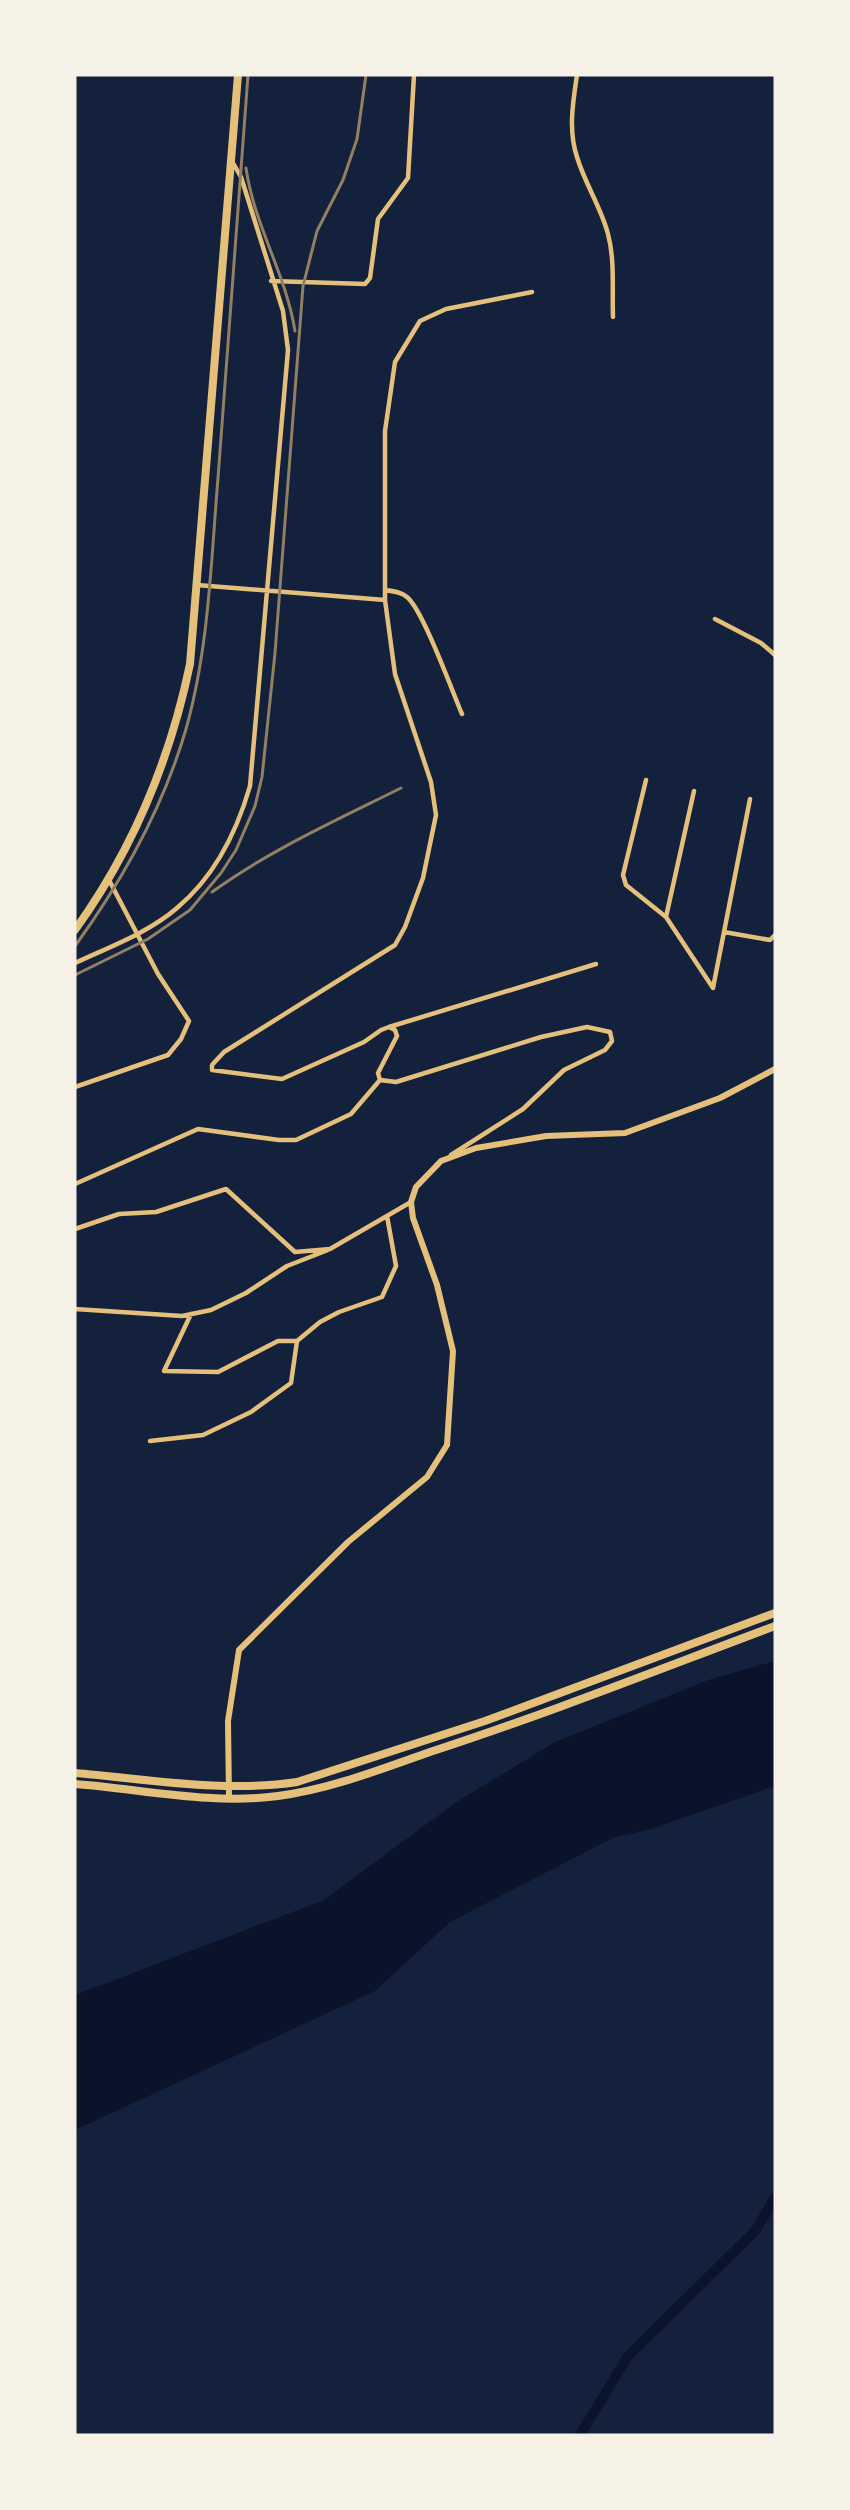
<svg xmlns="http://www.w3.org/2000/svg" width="850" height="2510" font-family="Arial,sans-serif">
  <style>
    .water { fill: #0b132b }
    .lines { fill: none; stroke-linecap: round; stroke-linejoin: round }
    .canal { stroke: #0b132b; stroke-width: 10 }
    .minor { stroke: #e5c07b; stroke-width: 4.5 }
    .tertiary { stroke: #e5c07b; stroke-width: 6 }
    .primary { stroke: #e5c07b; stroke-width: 8 }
    .trunk { stroke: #e5c07b; stroke-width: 8 }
    .rail { stroke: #918062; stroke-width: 3 }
  </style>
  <rect width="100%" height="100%" fill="#14213d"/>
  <path class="water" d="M775,1661V1786L648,1830L615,1837L450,1922L375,1991L75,2130V1995L324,1900L455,1803L555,1742L708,1680Z"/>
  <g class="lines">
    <path class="canal" d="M580,2435L628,2356L756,2230L775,2197"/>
    <path class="minor" d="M577,75C573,102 568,130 577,157C585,184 601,207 608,234C615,260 612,291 613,317
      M271,281L365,284L370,278L378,219L408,178L414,75
      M197,585L385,600
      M385,590C393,591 401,592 407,597C423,610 452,691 462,714
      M715,619L761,643L775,655
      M646,780L623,875L626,885L666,917
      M694,791L666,917L713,988L724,932L770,940L775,935
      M724,932L750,799
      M75,963C109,947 148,933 177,908C214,877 237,831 250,786L288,350L283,311L241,177L233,163
      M389,1027L596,964
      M75,1087L168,1055L181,1039L189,1021L158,974L109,880
      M451,1155L523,1109L564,1070L605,1050L612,1041L610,1032L587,1027L541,1037L396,1082L380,1080L378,1073L397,1036L395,1030L389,1027L381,1030L364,1042L282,1079L212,1070V1065L224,1052L395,945L405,927L423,878L436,815L431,782L395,674L385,600V431L395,362L420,321L446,309L532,292
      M75,1184L198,1129L279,1140H296L351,1114L380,1080
      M75,1229L119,1214L156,1212L226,1189L295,1252L330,1249L411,1202
      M75,1309L182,1316L211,1310L246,1293L287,1266L328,1250
      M191,1314L164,1371L218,1372L278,1341H297L320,1322L339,1312L382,1297L396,1266L387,1216
      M150,1441L203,1435L251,1412L291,1383L297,1341"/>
    <path class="tertiary" d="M229,1797L228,1721L239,1650L348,1542L427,1477L447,1445L453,1351L437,1285L413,1218L411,1202L416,1187L441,1161L476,1148L546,1136L625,1133L720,1098L775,1069"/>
    <path class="primary" d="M75,930C132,851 170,760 190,664L238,75"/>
    <path class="trunk" d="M75,1773C148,1779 224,1793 297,1782L485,1721L775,1613
      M75,1784C141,1789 212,1805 278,1796C331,1789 381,1769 430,1752C547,1714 660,1669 775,1626"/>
    <path class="rail" d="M246,168C254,225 286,274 295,331
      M212,892C270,850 337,820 401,788
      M75,946C123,880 163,808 186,729C209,648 211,561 218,478C229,343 238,209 248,75
      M75,975L148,939L190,910L221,873L236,850L255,806L262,777L275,653L303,286L317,231L343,180L357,139L366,75"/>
  </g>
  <rect width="850" height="2510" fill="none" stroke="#f6f1e7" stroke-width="153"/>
</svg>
